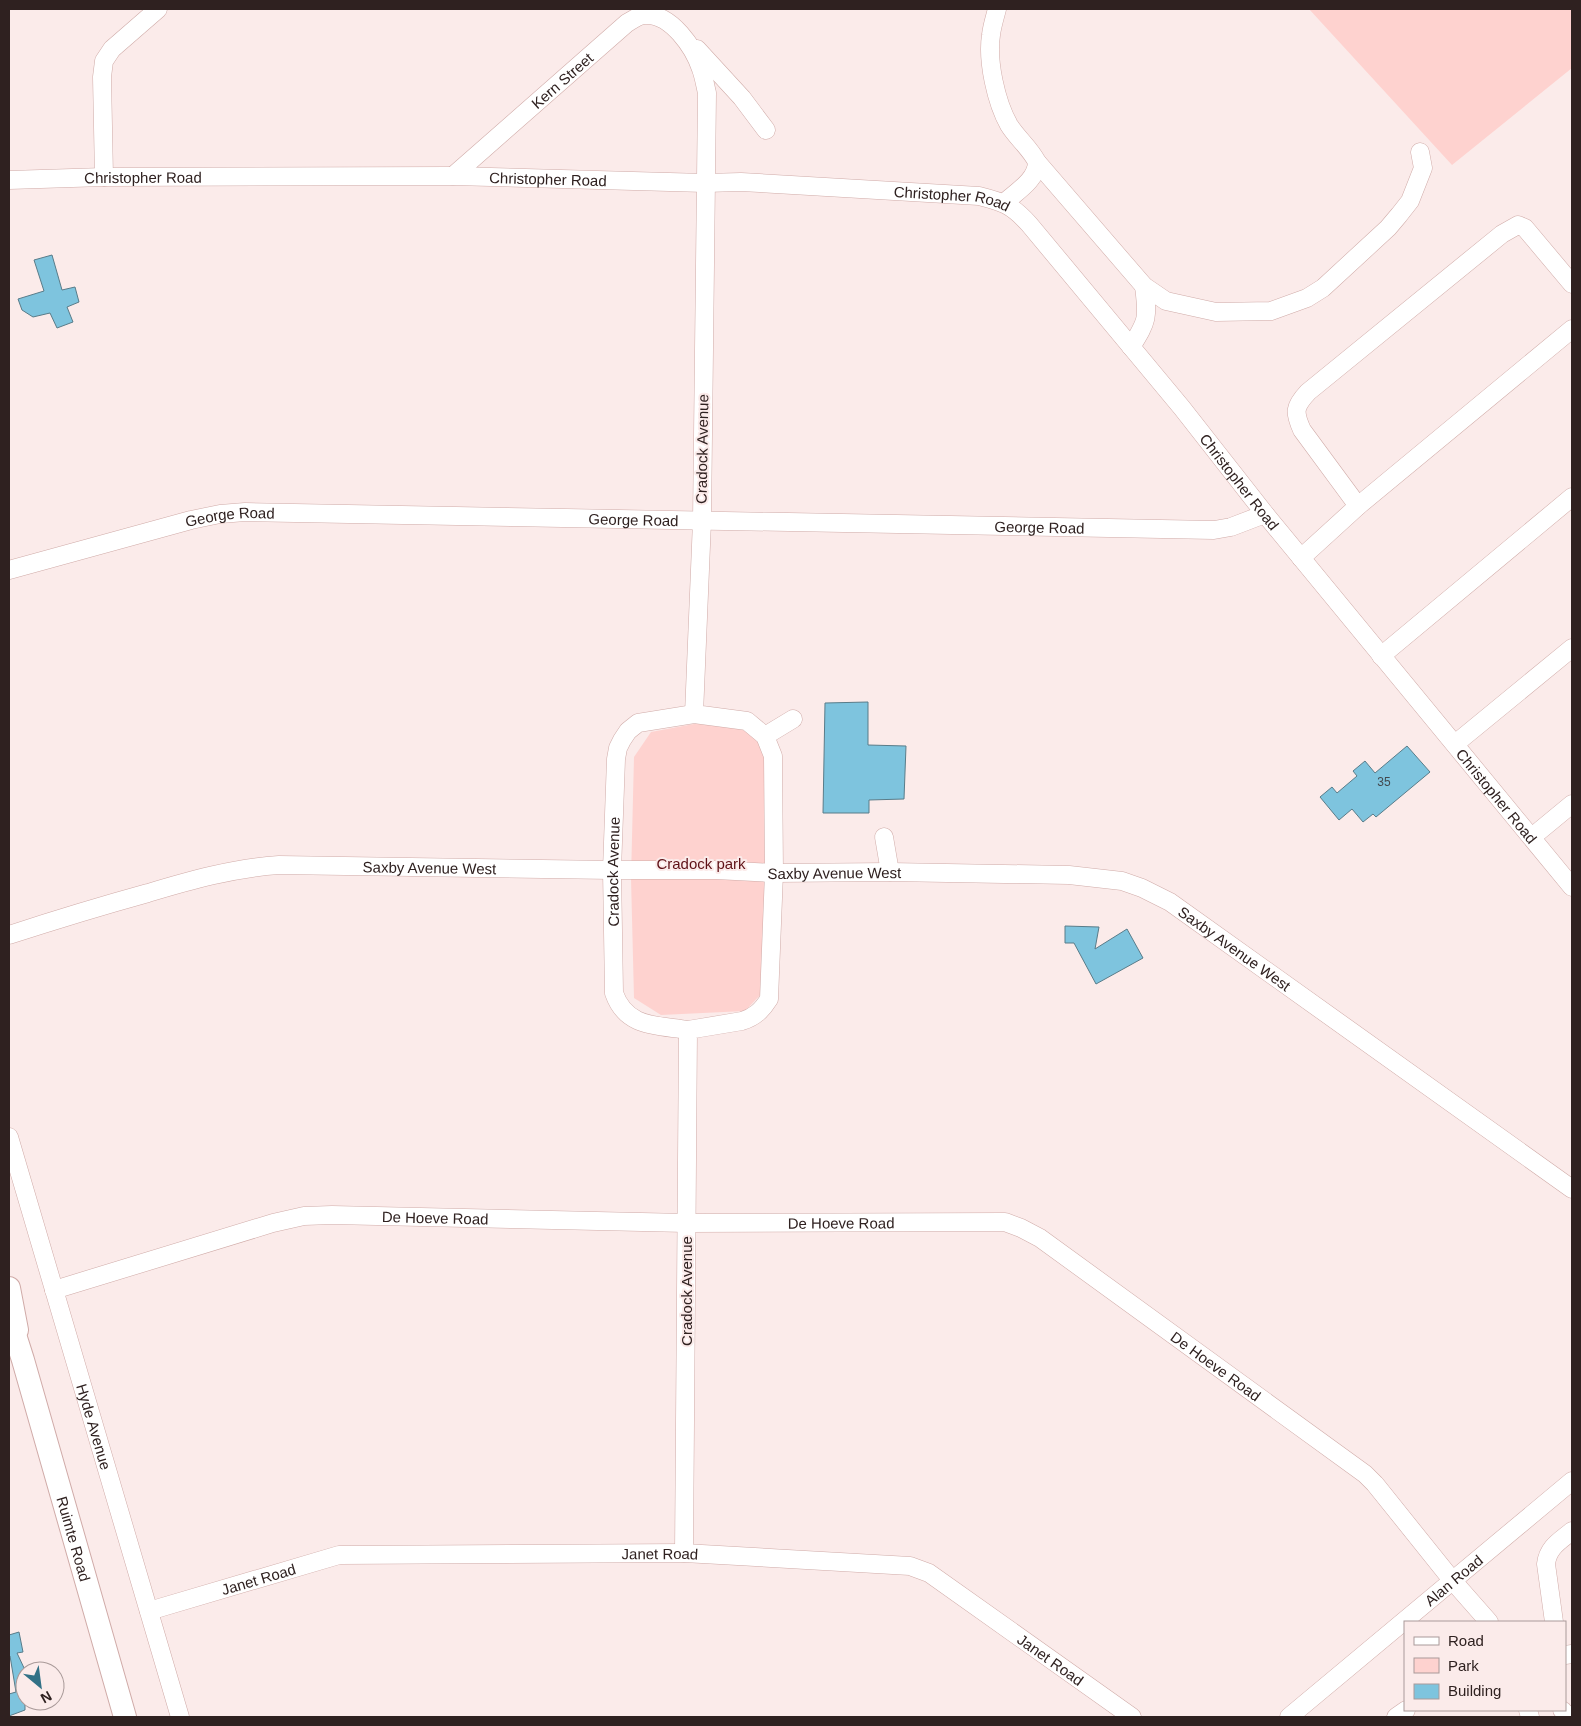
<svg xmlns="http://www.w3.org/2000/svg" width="1581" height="1726" font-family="Helvetica,sans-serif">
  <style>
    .green { fill: #fed2cf }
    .building { fill: #7ec4de; stroke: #597c89 }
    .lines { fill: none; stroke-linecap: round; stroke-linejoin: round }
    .minor-casing { stroke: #d0aba8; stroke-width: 19 }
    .major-casing { stroke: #d0aba8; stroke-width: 24 }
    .minor { stroke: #fff; stroke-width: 18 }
    .major { stroke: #fff; stroke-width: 22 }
    .labels { text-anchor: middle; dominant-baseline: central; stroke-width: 4; stroke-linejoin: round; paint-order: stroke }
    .number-label { font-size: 12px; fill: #434a50 }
    .street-label { font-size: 15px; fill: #2f2120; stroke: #fbebea }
    .park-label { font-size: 15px; fill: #5e1117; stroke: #fbebea }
  </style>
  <rect width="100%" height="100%" fill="#fbebea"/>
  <path class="green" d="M1309,9H1572V68L1452,165Z
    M694,724L734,725L760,740L771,760L766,989L745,1011L661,1015L634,998L631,878L634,757L651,732Z"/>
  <path class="building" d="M52,255L62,290L75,287L79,302L67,307L73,322L57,328L50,313L33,317L22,310L18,299L44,291L34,260Z
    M868,702V745L906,746L904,799L869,800V813H823L825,703Z
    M1407,746L1430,772L1376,817L1373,814L1363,822L1352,809L1339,820L1320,797L1332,787L1337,793L1357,776L1353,771L1365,761L1375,773Z
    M1065,926L1099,927L1095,949L1127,929L1143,958L1096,984L1074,943H1065Z
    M19,1632L23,1652L17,1653L25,1670V1710L9,1716V1694L16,1692L10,1656H9V1635Z"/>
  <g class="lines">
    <defs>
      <g id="minor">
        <path d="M997,9C995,17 992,26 991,35C987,61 996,102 1009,125C1017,138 1030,148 1037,162C1037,180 1016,192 1004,203"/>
        <path d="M697,49L742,98L766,130"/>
        <path d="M1037,162L1144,286L1166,301L1216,312L1271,311L1307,298L1323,288L1388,228L1399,215L1410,201L1423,168L1420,152"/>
        <path id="s1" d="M453,176L627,23C632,20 639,15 645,15C671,13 694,48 701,69C704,77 705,85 707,93L702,521L694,714L747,721L765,736L773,756L774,873L769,999C762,1010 755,1017 742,1021L688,1030L684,1553"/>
        <path d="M104,177L102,77L104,61L112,49L158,9"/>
        <path id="s2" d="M9,180L104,177L453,176L705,183L741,182L979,196C1003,202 1012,205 1029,224L1182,408L1265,514L1572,887"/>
        <path d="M1131,347C1148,320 1148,318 1144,286"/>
        <path d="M1358,506L1302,430C1294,412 1294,407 1308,392L1502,234L1518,225L1525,228L1572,284"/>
        <path d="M1301,558L1358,506L1572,329"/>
        <path id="s3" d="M9,570L191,520L220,514L245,512L1214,530L1231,527L1265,514"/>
        <path d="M1381,656L1572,497"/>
        <path d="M765,736L793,719"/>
        <path d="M1455,744L1572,648"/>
        <path d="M884,837L890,872"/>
        <path d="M1532,837L1572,804"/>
        <path id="s4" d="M9,935C55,920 101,906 148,893C191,880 234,868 279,865L612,870H716L774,873L890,872L1069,875L1122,881L1142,888L1170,902L1572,1189"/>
        <path id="s5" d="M688,1030C657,1025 626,1028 614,993L612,870L616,759L618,748L622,740L628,731L638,723L694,714"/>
        <path id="s6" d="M9,1137L180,1717"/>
        <path id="s7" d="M54,1290L273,1223L304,1216L332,1215L686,1223L1005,1222L1021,1228L1040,1238L1365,1474L1375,1484L1452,1580L1489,1622"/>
        <path id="s8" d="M149,1611L339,1555L684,1553L910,1566L929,1573L1132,1717"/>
        <path d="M1554,1622L1546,1564C1548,1547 1560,1541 1572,1531"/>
        <path d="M1565,1655L1572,1654"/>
        <path d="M1528,1710L1530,1717"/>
        <path d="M1562,1710L1569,1717"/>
        <path id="s9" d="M1289,1717L1572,1481"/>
        <path d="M1396,1717L1406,1710"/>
      </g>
      <g id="major">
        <path d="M9,1288L17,1330"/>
        <path id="s10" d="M9,1316L23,1360L125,1717"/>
      </g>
    </defs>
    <use href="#minor" class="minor-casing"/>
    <use href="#major" class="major-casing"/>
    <use href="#minor" class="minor"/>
    <use href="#major" class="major"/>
  </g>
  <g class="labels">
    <g class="number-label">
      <text x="1384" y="782">35</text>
    </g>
    <g class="street-label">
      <text stroke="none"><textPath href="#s1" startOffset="145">Kern Street</textPath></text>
      <text stroke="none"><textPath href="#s2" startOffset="134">Christopher Road</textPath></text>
      <text stroke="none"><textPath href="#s2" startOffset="539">Christopher Road</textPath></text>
      <text stroke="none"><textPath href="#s2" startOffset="944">Christopher Road</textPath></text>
      <text transform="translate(702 449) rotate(-89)">Cradock Avenue</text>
      <text stroke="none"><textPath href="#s2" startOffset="1362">Christopher Road</textPath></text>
      <text stroke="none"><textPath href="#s3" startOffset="228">George Road</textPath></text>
      <text stroke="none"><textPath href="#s3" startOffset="632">George Road</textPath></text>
      <text stroke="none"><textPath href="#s3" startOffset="1038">George Road</textPath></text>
      <text stroke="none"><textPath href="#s2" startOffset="1768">Christopher Road</textPath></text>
      <text stroke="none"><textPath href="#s4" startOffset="430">Saxby Avenue West</textPath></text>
      <text stroke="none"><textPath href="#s5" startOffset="210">Cradock Avenue</textPath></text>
      <text stroke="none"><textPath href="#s4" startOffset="835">Saxby Avenue West</textPath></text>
      <text stroke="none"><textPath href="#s4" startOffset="1255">Saxby Avenue West</textPath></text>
      <text stroke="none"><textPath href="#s7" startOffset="392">De Hoeve Road</textPath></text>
      <text stroke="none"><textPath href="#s7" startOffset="798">De Hoeve Road</textPath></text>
      <text transform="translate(686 1291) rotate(-90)">Cradock Avenue</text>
      <text stroke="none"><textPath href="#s7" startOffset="1218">De Hoeve Road</textPath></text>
      <text stroke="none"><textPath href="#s6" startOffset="302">Hyde Avenue</textPath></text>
      <text stroke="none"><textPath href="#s10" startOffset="232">Ruimte Road</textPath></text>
      <text stroke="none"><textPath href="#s8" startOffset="519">Janet Road</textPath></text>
      <text stroke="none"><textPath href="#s8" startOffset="114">Janet Road</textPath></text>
      <text stroke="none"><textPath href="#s9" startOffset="214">Alan Road</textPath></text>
      <text stroke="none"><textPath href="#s8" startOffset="939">Janet Road</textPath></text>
    </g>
    <g class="park-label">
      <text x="701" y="863">Cradock park</text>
    </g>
  </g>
  <rect width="1581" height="1726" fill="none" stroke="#2f2120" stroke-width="20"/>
  <rect x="1404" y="1621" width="162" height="90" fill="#fbebea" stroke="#a99a99"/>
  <rect x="1414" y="1637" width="25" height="8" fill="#ffffff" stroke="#a99a99"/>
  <text x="1448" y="1646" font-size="15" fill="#2f2120">Road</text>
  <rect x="1414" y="1658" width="25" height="15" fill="#fed2cf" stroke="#a99a99"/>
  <text x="1448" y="1671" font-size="15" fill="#2f2120">Park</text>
  <rect x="1414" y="1684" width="25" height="15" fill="#7ec4de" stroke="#a99a99"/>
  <text x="1448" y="1696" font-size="15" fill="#2f2120">Building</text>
  <g transform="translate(40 1686) rotate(151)"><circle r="24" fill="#fbebea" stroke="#a99a99"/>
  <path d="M0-4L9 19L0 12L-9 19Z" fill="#327186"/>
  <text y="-8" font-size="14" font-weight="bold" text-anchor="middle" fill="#2f2120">N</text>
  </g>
</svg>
